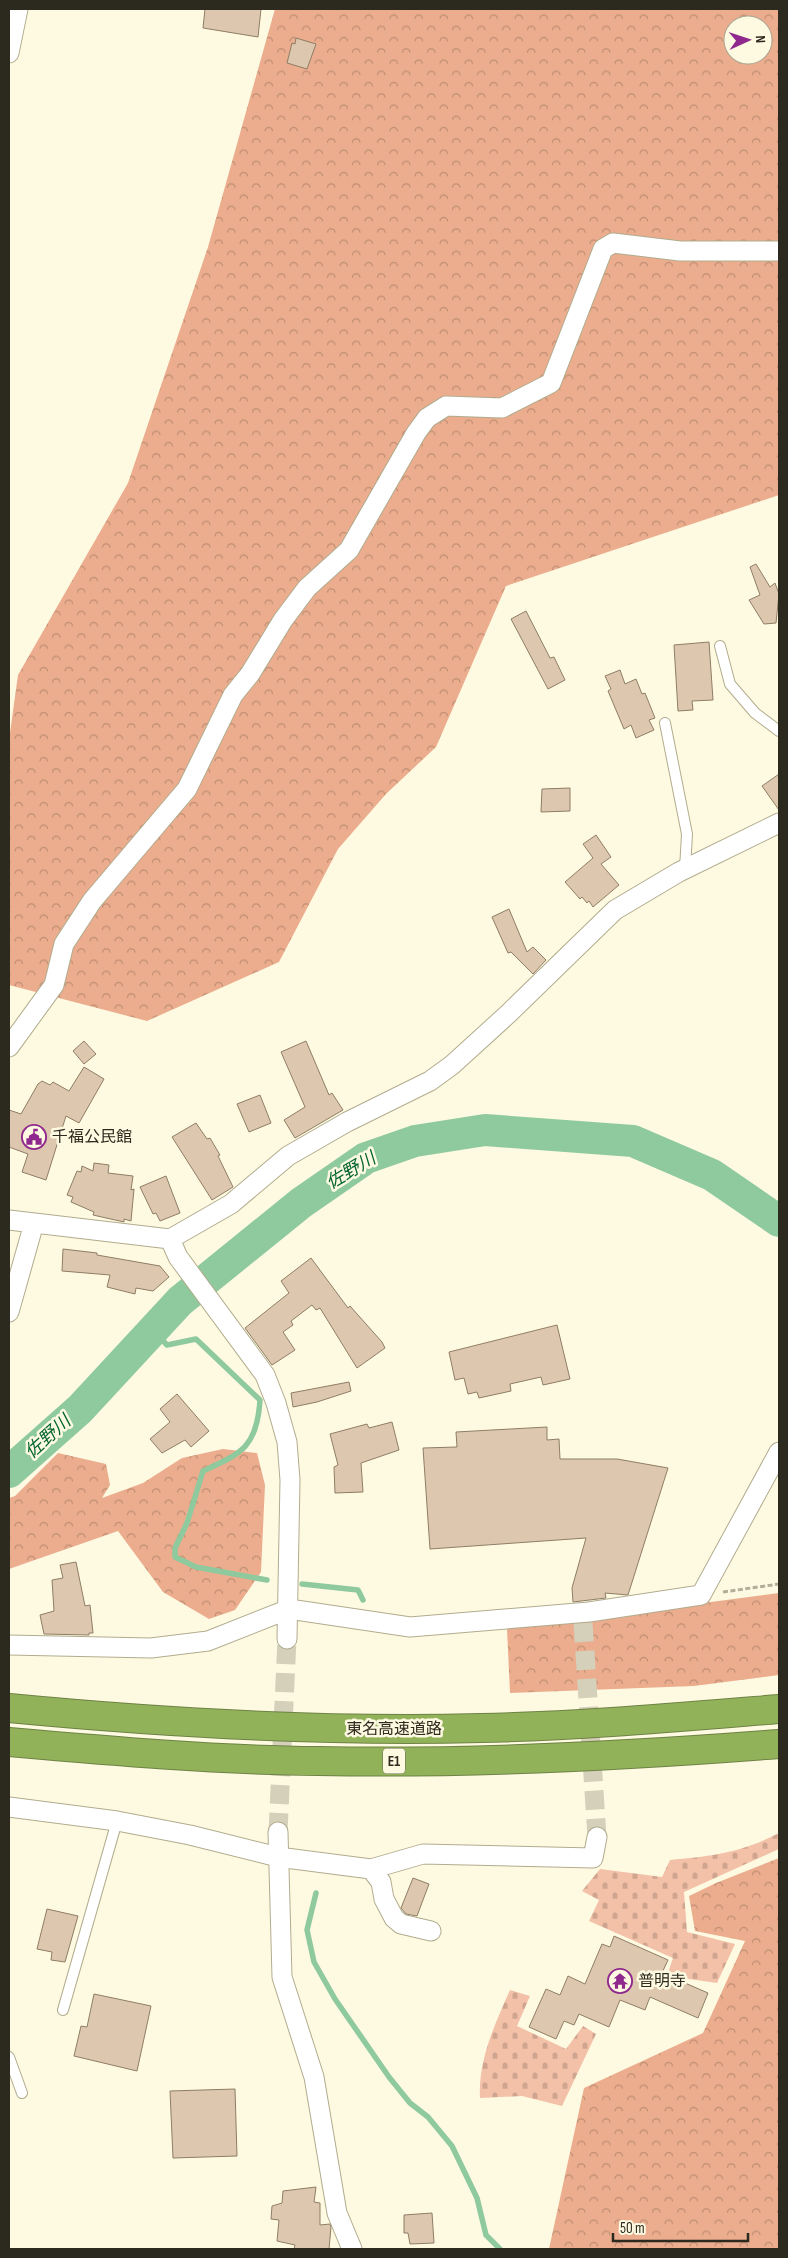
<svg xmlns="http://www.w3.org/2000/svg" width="788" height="2258" font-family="'Sofia Sans Condensed','Noto Sans JP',sans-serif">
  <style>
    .forest { fill: url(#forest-crowns); fill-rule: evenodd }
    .cemetery { fill: url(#cemetery-stones) }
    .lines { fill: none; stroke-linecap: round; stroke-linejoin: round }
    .stream { stroke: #8fc99e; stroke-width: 5.5 }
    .river { stroke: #8fc99e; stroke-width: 32 }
    .building { fill: #ddc8af; stroke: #8f7d65 }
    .street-tunnel { stroke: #d4d0ba; stroke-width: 19; stroke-dasharray: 19 9; stroke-linecap: butt }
    .lane-casing { stroke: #b1ac8e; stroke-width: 12 }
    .street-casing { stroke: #b1ac8e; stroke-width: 21 }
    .highway-casing { stroke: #6e8245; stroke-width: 30 }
    .path { stroke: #b1ae9a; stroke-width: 3; stroke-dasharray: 5 2.5; stroke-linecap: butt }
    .lane { stroke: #fff; stroke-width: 10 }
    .street { stroke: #fff; stroke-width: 19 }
    .highway { stroke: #92b25a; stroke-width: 28 }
    .labels { text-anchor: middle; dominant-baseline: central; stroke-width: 5; stroke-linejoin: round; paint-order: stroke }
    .shield { fill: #fefae1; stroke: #6b6858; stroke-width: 1 }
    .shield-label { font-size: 15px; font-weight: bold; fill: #2c2a1e }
    .poi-label { font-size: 16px; fill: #2c2a1e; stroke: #fefae1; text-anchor: start }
    .street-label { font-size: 16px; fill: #2c2a1e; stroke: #fefae1 }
    .water-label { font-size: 18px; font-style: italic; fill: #056531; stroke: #fefae1 }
  </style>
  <defs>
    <pattern id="forest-crowns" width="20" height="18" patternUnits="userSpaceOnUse" patternTransform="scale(1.25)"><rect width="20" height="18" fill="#ebad8e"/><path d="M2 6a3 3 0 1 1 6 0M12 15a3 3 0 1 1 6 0" fill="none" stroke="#bf8d73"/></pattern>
    <pattern id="cemetery-stones" width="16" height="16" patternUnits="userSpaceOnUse" patternTransform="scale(1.25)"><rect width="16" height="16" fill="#f3c0a8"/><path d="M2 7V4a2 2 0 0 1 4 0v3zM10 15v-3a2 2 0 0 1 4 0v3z" fill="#d0a590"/></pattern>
  </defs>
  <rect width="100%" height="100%" fill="#fefae1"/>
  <path class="forest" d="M275,9H779V495L506,586L436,747L386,794L338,849L279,962L147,1021L9,985V740L18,675L128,483L208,247ZM733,25H763V55H733Z
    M223,1449L257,1453L265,1485L261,1572L235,1610L209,1619L163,1592L118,1531L9,1569V1498L15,1496L58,1453L106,1464L110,1485L102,1498L143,1483L182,1458Z
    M779,1593V1675L694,1686L510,1693L507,1629Z
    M779,1858V2249H549L584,2088L703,2033L745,1941L695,1931L689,1896L716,1883Z"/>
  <path class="cemetery" d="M779,1833V1849L684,1892L687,1932L735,1944L717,1983L682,1978L677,1983L666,1978L673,1958L589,1921L599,1900L582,1891L600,1869L662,1877L670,1860C712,1856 741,1853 779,1833Z
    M510,1990L530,1996L517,2026L566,2049L583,2026L596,2034L562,2106L522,2096L480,2098C478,2060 495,2024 510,1990Z"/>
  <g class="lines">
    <path class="stream" d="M153,1330L167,1345L196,1339L260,1400C257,1447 242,1453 203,1471L187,1523L175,1548V1557L196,1567L267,1580
      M302,1584L358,1590L363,1600
      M316,1893L307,1930L314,1962L335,1999L389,2077L410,2103L428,2117L452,2146L477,2198L486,2235L500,2249"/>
    <path class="river" d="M9,1472L80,1409L180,1301L301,1203L366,1158L415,1141L485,1130L633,1141L712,1175L779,1221"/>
  </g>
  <path class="building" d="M205,9H261L258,37L203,28Z
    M296,38L316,44L307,69L287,63L292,43L295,44Z
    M756,564L770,587L775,583L779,594L776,623L764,624L749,600L760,595L750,567Z
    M526,611L550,658L554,657L565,680L548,689L511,619Z
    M709,642L713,700L692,701L693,710L678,711L674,645Z
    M620,670L625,684L636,679L642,694L645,693L655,718L649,720L654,730L636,738L631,725L624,729L608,691L611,689L605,676Z
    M779,774V810L762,786Z
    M570,788V811L541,812L542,789Z
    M596,835L611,857L601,864L619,885L593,907L589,901L587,903L582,897L580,899L565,882L593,858L583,844Z
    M509,909L527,952L533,947L546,960L533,974L511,952L508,953L492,917Z
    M84,1041L96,1054L84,1064L73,1051Z
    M306,1041L329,1095L332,1093L343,1110L295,1138L284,1120L305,1107L281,1052Z
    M84,1067L104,1079L79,1123L66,1116L46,1180L22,1172L28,1154L9,1147V1110L21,1114L38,1084L42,1081L50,1085L53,1082L69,1091Z
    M260,1095L271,1123L249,1132L237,1104Z
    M196,1123L207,1139L210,1138L220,1155L218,1156L233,1187L212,1200L172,1137Z
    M94,1163L109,1165L108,1173L133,1176L131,1190L134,1189L131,1221L124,1219V1222L93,1215L94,1212L71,1202L73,1197L67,1195L77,1171L81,1172L82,1166L93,1171Z
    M166,1176L180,1213L160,1221L156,1213L153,1214L140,1187Z
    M63,1249L97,1253V1255L160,1266L169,1277L153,1291L136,1288L135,1294L107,1287L110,1275L62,1271Z
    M311,1258L348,1308L350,1306L382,1342L385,1348L357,1368L320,1308L316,1310L312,1305L291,1321L293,1325L283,1332L295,1350L272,1365L245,1328L289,1293L281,1281Z
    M557,1325L570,1379L543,1385L541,1377L510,1384L511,1391L479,1398L477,1392L468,1394L464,1378L455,1380L449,1352Z
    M349,1382L351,1391L317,1402L293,1407L291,1393Z
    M177,1394L209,1431L191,1447L185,1440L162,1453L150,1439L170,1422L160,1409Z
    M392,1422L399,1450L361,1463L363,1492L335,1493L334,1467L338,1465L330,1434L367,1424L369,1428Z
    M547,1427V1440L559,1439L560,1459H617L668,1468L628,1595L605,1593L606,1598L573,1602L572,1588L586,1538L430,1549L423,1448L457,1447L456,1432Z
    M76,1562L85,1606L90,1605L93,1633H89V1635L44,1634L40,1615L54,1611L52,1580L63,1578L60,1565Z
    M413,1878L429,1884L417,1916L406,1914L401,1908Z
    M47,1909L78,1916L65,1962L51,1960L52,1952L37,1949Z
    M614,1936L668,1960L662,1973L708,1993L698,2018L650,1997L645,2010L620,2000L609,2027L579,2014L574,2025L564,2021L556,2039L529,2027L546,1989L560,1995L568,1976L585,1984L602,1944L610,1947Z
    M94,1994L151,2006L137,2071L74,2056L81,2026L87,2027Z
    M235,2089L237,2156L173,2158L170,2091Z
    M316,2187L314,2202L320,2203V2225L330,2224L331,2227L329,2249H294L295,2245L277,2241L279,2220L271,2219L272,2206L282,2203L283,2191Z
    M432,2213L434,2243L410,2244L408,2233H404V2215Z"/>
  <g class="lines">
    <path class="street-tunnel" d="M583,1623L597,1837
      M278,1832L287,1639"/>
    <defs>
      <path id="lane" d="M720,646L730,684L755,713L779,731
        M665,723L687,834L685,869
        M63,2010L117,1821
        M9,2057L22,2093"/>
      <path id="street" d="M9,53L18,9
        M9,1047L54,985L64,944L92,901L187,789L233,695L250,674L283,620L307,588L349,550L416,433L427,418L446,406L502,408L551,383L603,249L613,243L680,251H779
        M9,1220L170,1239L231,1204L288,1156L347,1122L430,1081L452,1065L508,1014L615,910L679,872L779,823
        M170,1239L178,1257L265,1375L276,1403L287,1442L290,1480L287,1639
        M9,1312L34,1223
        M9,1645L151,1648L208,1641L289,1609L410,1627L589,1612L701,1595L779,1452
        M9,1807L117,1821L190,1835L278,1857L371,1869L423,1854L593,1858L597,1837
        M278,1832L282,1977L314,2077L337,2213L352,2249
        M371,1869L381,1882L384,1899L394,1918L401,1924L431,1931"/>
      <path id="highway" d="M9,1708C166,1723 323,1732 481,1728C581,1726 680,1717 779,1709
        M9,1742C112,1751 215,1760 318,1761C472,1764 626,1756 779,1744"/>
    </defs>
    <use href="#lane" class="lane-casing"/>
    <use href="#street" class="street-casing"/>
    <use href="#highway" class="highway-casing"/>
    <path class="path" d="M723,1592L779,1584"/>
    <use href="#lane" class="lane"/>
    <use href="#street" class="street"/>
    <use href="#highway" class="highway"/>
  </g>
  <defs>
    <symbol id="civic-ring" viewBox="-11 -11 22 22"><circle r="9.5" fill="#fefae1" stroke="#90298e" stroke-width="1.5"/><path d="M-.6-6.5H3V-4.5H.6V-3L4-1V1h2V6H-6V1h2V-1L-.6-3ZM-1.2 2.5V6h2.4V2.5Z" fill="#90298e"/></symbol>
    <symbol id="temple-ring" viewBox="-11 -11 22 22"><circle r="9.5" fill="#fefae1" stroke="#90298e" stroke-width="1.5"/><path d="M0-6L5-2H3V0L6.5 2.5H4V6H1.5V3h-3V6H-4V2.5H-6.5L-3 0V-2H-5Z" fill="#90298e"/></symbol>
  </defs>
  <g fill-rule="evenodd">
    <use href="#civic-ring" x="20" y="1123" width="28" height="28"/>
    <use href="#temple-ring" x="606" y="1967" width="28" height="28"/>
  </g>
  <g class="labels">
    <rect class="shield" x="383" y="1748.5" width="22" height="25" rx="4"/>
    <g class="shield-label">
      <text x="394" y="1761">E1</text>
    </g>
    <g class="poi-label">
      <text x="52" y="1137">千福公民館</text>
      <text x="638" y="1981">普明寺</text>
    </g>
    <g class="street-label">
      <text x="394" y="1729">東名高速道路</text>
    </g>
    <g class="water-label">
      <text transform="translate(351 1171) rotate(-31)">佐野川</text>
      <text transform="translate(48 1437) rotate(-42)">佐野川</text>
    </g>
  </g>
  <rect width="788" height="2258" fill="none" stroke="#2c2a1e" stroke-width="20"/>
  <g transform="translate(748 40) rotate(87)"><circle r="24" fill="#fefae1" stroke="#aaa793"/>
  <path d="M0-4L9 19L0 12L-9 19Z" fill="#90298e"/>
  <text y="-8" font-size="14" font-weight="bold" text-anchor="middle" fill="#2c2a1e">N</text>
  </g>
  <path d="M613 2233v8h135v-8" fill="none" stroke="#2c2a1e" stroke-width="2.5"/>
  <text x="620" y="2233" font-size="15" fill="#2c2a1e" stroke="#fefae1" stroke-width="4" paint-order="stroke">50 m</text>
</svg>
